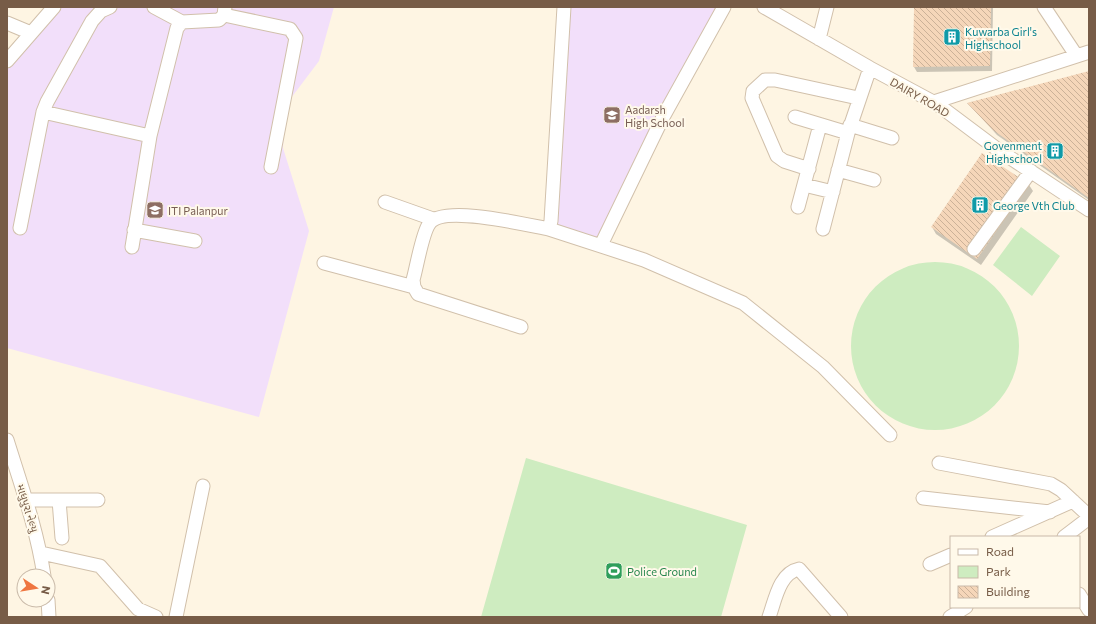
<svg xmlns="http://www.w3.org/2000/svg" width="1096" height="624" font-family="Commissioner,'Noto Sans Gujarati',sans-serif">
  <style>
    .education { fill: #f2dffa }
    .green { fill: #ceecc0 }
    .shadow { fill: #0003 }
    .building { fill: url(#building-back-hatch) }
    .lines { fill: none; stroke-linecap: round; stroke-linejoin: round }
    .minor-casing { stroke: #d1c0ab; stroke-width: 15 }
    .minor { stroke: #fff; stroke-width: 13 }
    .labels { text-anchor: middle; dominant-baseline: central; stroke-width: 4; stroke-linejoin: round; paint-order: stroke }
    .culture-label { font-size: 11px; fill: #0d838f; stroke: #fff9ea; text-anchor: start }
    .street-label { font-size: 11px; fill: #775c47; stroke: #fff9ea }
    .education-label { font-size: 11px; fill: #785e54; stroke: #fff9ea; text-anchor: start }
    .leisure-label { font-size: 11px; fill: #27864d; stroke: #fff9ea; text-anchor: start }
  </style>
  <defs>
    <pattern id="building-back-hatch" width="6" height="6" patternUnits="userSpaceOnUse"><rect width="6" height="6" fill="#f5d6b9"/><path d="M-1 5l2 2M0 0l6 6M5-1l2 2" fill="none" stroke="#cbb198"/></pattern>
  </defs>
  <rect width="100%" height="100%" fill="#fef5e3"/>
  <path class="education" d="M62,7H334L319,61L285,106L283,148L309,231L259,417L7,348V69Z
    M568,7H718L599,241L553,223Z"/>
  <path class="green" d="M1021,227L1060,256L1032,296L993,265Z
    M851 346a84 84 0 1 1 168 0a84 84 0 1 1-168 0Z
    M526,458L747,525L721,617H481Z"/>
  <path class="shadow" d="M916,7H993L992,71L917,72L914,67Z
    M1089,72V200L997,135L968,103Z
    M1029,185L1033,191L981,265L936,234L932,227Z"/>
  <path class="building" d="M914,7H991L990,66L913,67Z
    M1089,71V198L993,130L967,103Z
    M982,153L1029,184L977,259L931,227Z"/>
  <g class="lines">
    <defs>
      <path id="minor" d="M154,7L182,22
        M764,7L870,68L937,104L997,149L1089,210
        M1044,7L1076,55
        M224,15L290,29L296,38L271,167
        M7,23L31,33
        M819,39L827,7
        M7,61L54,7
        M934,102L1089,52
        M43,112L150,136
        M795,117L848,133
        M850,125L892,138
        M809,169L784,161L777,156L752,98L753,91L765,80H775L858,98
        M838,170L874,180
        M804,185L833,192
        M385,202L433,219
        M798,207L820,125
        M20,228L43,112L47,102L92,21L101,11L110,7
        M549,229L644,260L743,303L823,367L890,435
        M823,229L848,133L870,68
        M134,230L195,241
        M601,245L663,117L724,7
        M132,247L150,136L177,28L182,22L219,20L224,15L225,7
        M974,249L1031,171
        M324,263L414,287
        M521,327L418,294L414,287L413,280C417,266 422,234 429,224C442,204 527,225 549,229L551,221L564,7
        M7,440C21,485 37,529 44,576
        M939,463L1051,484L1061,490L1089,516
        M923,498L1050,512
        M26,500H98
        M59,500L62,538
        M992,537L1073,501
        M1064,537L1089,518
        M41,553L100,566L138,609L156,617
        M930,564L951,555
        M1079,594L1089,610
        M48,600L49,617
        M176,617L203,486
        M769,617C775,601 779,573 799,569L841,617
        M950,617L966,607"/>
    </defs>
    <use href="#minor" class="minor-casing"/>
    <use href="#minor" class="minor"/>
  </g>
  <defs>
    <symbol id="building-square" viewBox="-11 -11 22 22"><rect x="-9" y="-9" width="18" height="18" rx="4" fill="#0f9aa8" stroke="#fff9ea"/><path d="M-4-6H4V6H1V3H-1V6H-4ZM-2.5-4.3h1.7v1.8h-1.7ZM.8-4.3h1.7v1.8H.8ZM-2.5-1h1.7V.8h-1.7ZM.8-1h1.7V.8H.8Z" fill="#fff"/></symbol>
    <symbol id="school-square" viewBox="-11 -11 22 22"><rect x="-9" y="-9" width="18" height="18" rx="4" fill="#8d6e63" stroke="#fff9ea"/><path d="M0-5L7-2L0 1L-7-2ZM-4 1L0 2.5L4 1V4Q0 6-4 4Z" fill="#fff"/></symbol>
    <symbol id="university-square" viewBox="-11 -11 22 22"><rect x="-9" y="-9" width="18" height="18" rx="4" fill="#8d6e63" stroke="#fff9ea"/><path d="M0-5L7-2L0 1L-7-2ZM-4 1L0 2.5L4 1V4Q0 6-4 4Z" fill="#fff"/></symbol>
    <symbol id="stadium-square" viewBox="-11 -11 22 22"><rect x="-9" y="-9" width="18" height="18" rx="4" fill="#2e9e5b" stroke="#fff9ea"/><path d="M0-5a6.5 5 0 1 0 0 10a6.5 5 0 1 0 0-10ZM-3.5-1.8h7v3.6h-7Z" fill="#fff"/></symbol>
  </defs>
  <g fill-rule="evenodd">
    <use href="#building-square" x="942" y="27" width="20" height="20"/>
    <use href="#school-square" x="602" y="105" width="20" height="20"/>
    <use href="#building-square" x="1045" y="141" width="20" height="20"/>
    <use href="#building-square" x="970" y="195" width="20" height="20"/>
    <use href="#university-square" x="145" y="200" width="20" height="20"/>
    <use href="#stadium-square" x="604" y="561" width="20" height="20"/>
  </g>
  <g class="labels">
    <g class="culture-label">
      <text x="965" y="31">Kuwarba Girl's<tspan x="965" dy="13">Highschool</tspan></text>
      <text x="1042" y="145" text-anchor="end">Govenment<tspan x="1042" dy="13">Highschool</tspan></text>
      <text x="993" y="205">George Vth Club</text>
    </g>
    <g class="street-label">
      <text transform="translate(920 97) rotate(30)">DAIRY ROAD</text>
      <text transform="translate(28 508) rotate(73)">માધુપુરા નેલ્યુ</text>
    </g>
    <g class="education-label">
      <text x="625" y="109">Aadarsh<tspan x="625" dy="13">High School</tspan></text>
      <text x="168" y="210">ITI Palanpur</text>
    </g>
    <g class="leisure-label">
      <text x="627" y="571">Police Ground</text>
    </g>
  </g>
  <rect width="1096" height="624" fill="none" stroke="#775c47" stroke-width="16"/>
  <rect x="950" y="536" width="130" height="72" fill="#fff9ea" stroke="#c9baa9"/>
  <rect x="958" y="549" width="20" height="6" fill="#ffffff" stroke="#c9baa9"/>
  <text x="986" y="556" font-size="12" fill="#775c47">Road</text>
  <rect x="958" y="566" width="20" height="12" fill="#ceecc0" stroke="#c9baa9"/>
  <text x="986" y="576" font-size="12" fill="#775c47">Park</text>
  <rect x="958" y="586" width="20" height="12" fill="url(#building-back-hatch)" stroke="#c9baa9"/>
  <text x="986" y="596" font-size="12" fill="#775c47">Building</text>
  <g transform="translate(36 588) rotate(102)"><circle r="19" fill="#fff9ea" stroke="#c9baa9"/>
  <path d="M0-3L7 15L0 10L-7 15Z" fill="#ef7640"/>
  <text y="-6" font-size="11" font-weight="bold" text-anchor="middle" fill="#775c47">N</text>
  </g>
</svg>
